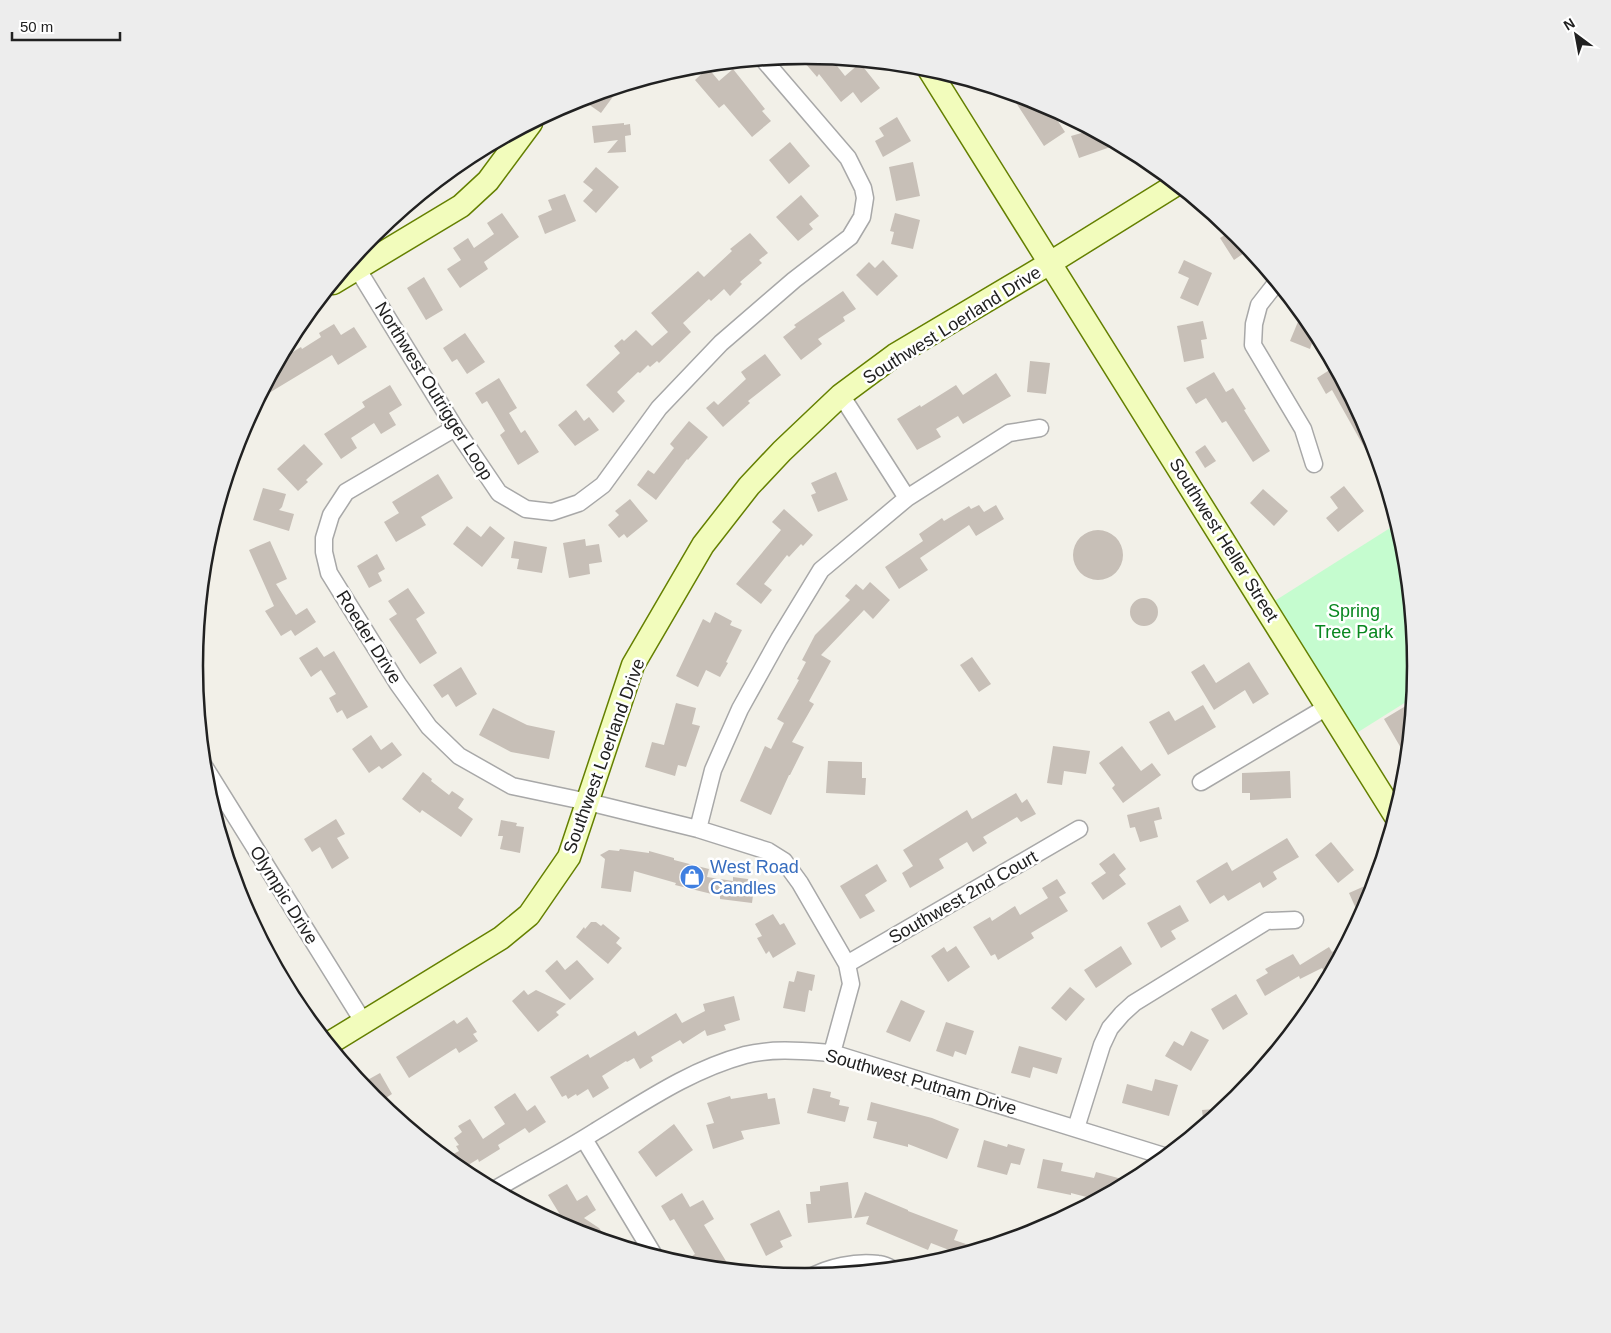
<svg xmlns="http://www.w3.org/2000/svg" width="1611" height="1333" font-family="Helvetica,sans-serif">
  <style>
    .park { fill: #c5fccf }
    .building { fill: #c7bfb7 }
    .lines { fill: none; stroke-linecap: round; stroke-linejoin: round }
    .street-casing { stroke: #a8a8a8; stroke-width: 19 }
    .secondary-casing { stroke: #658001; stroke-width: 25 }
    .street { stroke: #fff; stroke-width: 16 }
    .secondary { stroke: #f2fcbc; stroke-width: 22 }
    .labels { text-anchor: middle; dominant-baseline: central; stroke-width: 5; stroke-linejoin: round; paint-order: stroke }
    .street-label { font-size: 18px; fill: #212121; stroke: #fff }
    .park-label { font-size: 18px; fill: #08871f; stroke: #fff }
    .shop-label { font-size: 18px; fill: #366cbe; stroke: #fff; text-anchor: start }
    .rim { fill: none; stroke: #212121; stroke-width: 2.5 }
  </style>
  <rect width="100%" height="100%" fill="#f2f0e8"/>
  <path class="park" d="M1398,523L1405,547L1417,667L1414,697L1355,734L1273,602Z"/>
  <path class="building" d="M806,55L830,57L845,76L860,63L880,88L861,103L853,92L841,102L819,74L817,77L799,56Z
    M708,68L719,81L733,69L765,109L762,111L771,121L752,137L724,104L719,108L695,80Z
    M620,87L601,113L581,99L604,92Z
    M1009,92L1040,102L1048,106L1065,132L1044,146Z
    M897,117L911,141L883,157L875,141L884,136L879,128Z
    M624,123V125L630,124L631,135L625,136L626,152L607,153L618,140L594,143L592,126Z
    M1092,130L1119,144L1079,158L1071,136Z
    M790,142L810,166L789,184L769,160Z
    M913,162L920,196L896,201L889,167Z
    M596,167L619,187L596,213L583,201L593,190L583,182Z
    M565,194L576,221L545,234L538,216L552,210L548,200Z
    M801,195L819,216L809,224L813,229L798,241L776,217Z
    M502,213L519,237L484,262L488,269L460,288L447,269L461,260L453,248L468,238L474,248L494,234L487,223Z
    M895,213L920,220L913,249L891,244L894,232L890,231Z
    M1233,230L1250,249L1234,260L1220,238Z
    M750,233L768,253L759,260L762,263L740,282L742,284L730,296L724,289L711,301L709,299L683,323L691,332L659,363L657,361L650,367L648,365L640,373L638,372L617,392L625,401L613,413L586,385L620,353L614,346L622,339L624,341L636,330L652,346L668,332L651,313L698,271L704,277L732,251L730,249Z
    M883,260L898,276L877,296L856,275L869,262L875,268Z
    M1184,260L1212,273L1198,306L1180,298L1189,278L1178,273Z
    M424,277L443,310L426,320L407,288Z
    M843,291L856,309L843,317L845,321L818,339L822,344L801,360L783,337L796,327L794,325Z
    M1302,312L1316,331L1310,349L1290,341Z
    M1203,321L1207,339L1201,340L1204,358L1184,362L1177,326Z
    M334,324L341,335L354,327L367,347L338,365L332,355L259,399L282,355L290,350L291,353L301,347L302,349L321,337L319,333Z
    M465,333L485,362L467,374L457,359L452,362L443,348Z
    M765,354L781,375L748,401L750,403L723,427L706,408L714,401L718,405L746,379L741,372Z
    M1030,361L1050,363L1046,394L1027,392Z
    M1331,369L1335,376L1339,374L1371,433L1381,468L1377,470L1332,390L1326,394L1317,378Z
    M1214,372L1226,392L1233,388L1246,409L1244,410L1270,451L1253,462L1226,421L1222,423L1206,398L1196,404L1186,388Z
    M996,373L1011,396L963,424L958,416L936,429L941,437L917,450L897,419L920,405L921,407L956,385L963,395Z
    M499,378L517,408L509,413L521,433L525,430L539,452L518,465L500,435L505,431L487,401L482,404L475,393Z
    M390,385L402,405L389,413L396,425L381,434L374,423L351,438L357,448L341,459L324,434L365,407L362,402Z
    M576,410L584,421L589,417L599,430L575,446L558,425Z
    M689,421L708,437L688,460L687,459L656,500L637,485L648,470L654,474L674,448L670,444Z
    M304,444L323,464L306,480L308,482L298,491L277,469Z
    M1205,445L1216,461L1205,468L1195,452Z
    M836,472L848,500L818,512L811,495L816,493L811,483Z
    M438,474L453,498L421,517L426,525L396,542L384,522L399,513L392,502Z
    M1344,486L1364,511L1338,532L1326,518L1338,508L1330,497Z
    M263,488L286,494L282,507L279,510L294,514L289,531L253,520Z
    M1263,489L1288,511L1274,526L1250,503Z
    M630,499L648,521L627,538L624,534L619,538L608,525L619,515L615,511Z
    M979,505L984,512L996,505L1004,519L976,536L969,525L920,558L928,570L899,589L885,567L923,541L919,534L942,518L944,521L969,506L971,509Z
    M784,509L813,535L803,546L801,544L789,557L787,555L764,584L772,590L761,604L736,584L781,530L772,522Z
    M467,526L481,537L490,526L505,538L482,567L453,544Z
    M1073 555a25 25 0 1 1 50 0a25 25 0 1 1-50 0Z
    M585,539L586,546L599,544L602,562L589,564L590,574L569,578L563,543Z
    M270,541L287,579L276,584L296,615L307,608L316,622L295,636L291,630L281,636L265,611L274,606L249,550Z
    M514,541L547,547L542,573L517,569L519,559L511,558Z
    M377,554L385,569L378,573L382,581L369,588L357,566Z
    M870,582L890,600L873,619L864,610L821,655L831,661L809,701L814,704L792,742L804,747L790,775H789L771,815L740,801L765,746L771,749L784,723L777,719L799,680L797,679L806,662L802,660L815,635L850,600L845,596L856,584L863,590Z
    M408,588L425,613L416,619L437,653L420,664L389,619L397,614L388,601Z
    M1130 612a14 14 0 1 1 28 0a14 14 0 1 1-28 0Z
    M715,612L732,621L730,625L742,630L726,662L728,663L720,677L706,670L698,687L676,676L703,619L710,623Z
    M317,647L324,657L334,651L368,707L347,719L342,710L337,713L329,698L336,694L321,670L311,677L299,658Z
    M972,657L991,684L979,692L960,665Z
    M1249,662L1269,694L1253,704L1245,690L1214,710L1191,672L1204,664L1216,683Z
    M461,667L477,694L456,707L448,694L442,698L433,685Z
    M1414,701L1408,760L1384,719Z
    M676,703L696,708L692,724L700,726L686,767L678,765L675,776L645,767L652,742L664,745Z
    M1203,705L1216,727L1168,755L1149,722L1169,711L1175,721Z
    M493,708L527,725L555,731L549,759L511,752L479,735Z
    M371,735L381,750L392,742L402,755L382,769L379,766L369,773L352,749Z
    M1053,746L1090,751L1086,774L1064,771L1062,785L1047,783Z
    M1122,746L1141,771L1152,763L1161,775L1123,803L1112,788L1115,785L1099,763Z
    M828,761L862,762V778H866L865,795L826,793Z
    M1290,771L1291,798L1250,800V793H1242V773Z
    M423,772L432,779L431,781L449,795L452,791L464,799L458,808L473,819L461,837L422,810L420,813L402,799Z
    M1016,793L1022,803L1027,799L1036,814L1021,822L1017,817L983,837L987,843L973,852L967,842L939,859L944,868L910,888L902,873L913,866L903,850L967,810L972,819Z
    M1159,807L1162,819L1154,821L1158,837L1140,842L1135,827L1130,828L1127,815Z
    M336,819L345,834L337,838L349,858L332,869L320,847L312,852L304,839Z
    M501,820L517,823L516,826L524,827L520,853L500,849L503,836H498Z
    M1287,838L1299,857L1273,872L1277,879L1263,888L1260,882L1228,901L1224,895L1210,904L1196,881L1227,862L1232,871Z
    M1331,842L1354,870L1338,883L1315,855Z
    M620,849L649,853V851L674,858V860L709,869L707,877L733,881V877L755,880L752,903L720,899V896L675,885L676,883L634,871L631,892L601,888L605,859L600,855L609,850L619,851Z
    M1114,853L1126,869L1119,875L1126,884L1103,900L1091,883L1106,873L1099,864Z
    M877,864L887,881L865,895L875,911L860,919L840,886Z
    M1057,879L1066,893L1059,897L1068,911L1031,933L1034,938L998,960L995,954L991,956L973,927L990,917L992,921L1015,906L1020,915L1048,898L1042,888Z
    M1376,881L1368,906L1357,911L1349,893Z
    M1180,905L1189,921L1171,931L1176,939L1161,948L1147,923Z
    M773,914L780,925L784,923L796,944L773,958L769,951L766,954L757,938L762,936L755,924Z
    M591,922H596L601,926L603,924L620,938L616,943L622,948L608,964L576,937L584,927L585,929Z
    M1348,942L1332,972L1329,968L1324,971L1322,968L1300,979L1299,976L1265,996L1256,980L1268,973L1265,969L1293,954L1300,965L1329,947L1332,952Z
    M956,946L970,967L948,982L931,956L944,947L947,952Z
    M1121,946L1132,964L1096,988L1084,970Z
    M557,960L565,970L577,960L594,979L570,1000L545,971Z
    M797,971L815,975L812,991L809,990L805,1012L783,1008L789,981L794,982Z
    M1070,987L1085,999L1066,1021L1051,1008Z
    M524,990L528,995L536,990L566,1004L556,1012L559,1015L538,1032L512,1001Z
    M1236,994L1248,1014L1223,1030L1211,1009Z
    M734,996L740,1020L724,1025L726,1030L707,1036L705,1030L683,1044L680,1040L651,1057L653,1061L640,1069L634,1058L627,1062L626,1061L602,1076L609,1088L593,1098L588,1089L577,1096L576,1094L568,1099L566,1095L562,1097L550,1077L588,1054L590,1058L635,1031L638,1036L676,1013L682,1023L705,1011L703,1004Z
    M901,1000L925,1011L910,1042L886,1032Z
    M467,1017L477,1032L473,1034L478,1041L459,1053L456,1048L409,1078L396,1057L454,1020L457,1024Z
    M946,1022L974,1031L966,1055L955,1051L953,1057L936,1051Z
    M1191,1031L1209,1040L1191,1071L1165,1056L1174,1041L1183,1046Z
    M1019,1046L1062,1058L1057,1074L1033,1067L1030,1078L1011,1073Z
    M380,1073L392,1094L378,1103L364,1082Z
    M1155,1079L1178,1085L1169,1116L1122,1103L1127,1084L1152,1091Z
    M813,1088L831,1092L830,1097L840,1100L839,1105L849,1107L845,1122L807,1113Z
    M515,1093L527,1111L535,1105L546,1122L529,1133L525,1128L498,1145L500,1149L479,1162L478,1159L460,1170L446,1158L459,1151L456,1146L459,1145L454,1138L462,1132L458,1126L470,1119L483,1139L505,1124L494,1107Z
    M767,1093L768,1099L775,1098L780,1124L741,1131L744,1139L713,1149L706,1125L714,1123L707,1103L730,1096L731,1099Z
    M871,1102L932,1118L959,1129L947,1159L908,1144V1147L873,1138L877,1122L867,1120Z
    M1227,1108L1217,1116L1204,1127L1202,1110Z
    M674,1124L693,1150L656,1177L638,1152Z
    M984,1140L1007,1147L1008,1144L1025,1149L1020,1165L1011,1163L1007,1175L977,1167Z
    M1043,1159L1063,1163L1061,1171L1094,1178L1096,1172L1133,1182L1098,1200L1071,1193V1195L1037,1188Z
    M848,1182L852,1218L808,1223L806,1204H811L810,1192L820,1191V1186Z
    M567,1184L577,1201L587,1195L596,1210L584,1218L599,1228L610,1243L570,1231L548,1195Z
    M865,1192L908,1210V1211L958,1230L954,1240L981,1249L962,1255L931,1243L928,1250L866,1224L869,1216L854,1218Z
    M682,1193L690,1207L703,1200L714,1219L704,1225L732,1271L700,1268L692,1256L695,1254L674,1219L670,1221L661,1206Z
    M779,1210L792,1236L780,1241L783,1247L766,1256L750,1224Z"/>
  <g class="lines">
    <defs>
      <path id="street" d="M352,260L455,428L499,493L526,509L552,512L579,503L603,485L659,408L721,343L794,280L850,237L862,217L865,198L863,188L848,158L763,59
        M1277,282L1259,305L1254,324L1253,345L1303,429L1314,464
        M841,395L907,498
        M455,428L346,492L331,515L324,538V552L329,573L398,684L429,727L459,756L512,786L588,802L698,829L768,851L784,861L800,883L847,964L851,984L832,1053
        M204,766L364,1023
        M1201,782L1327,707
        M698,829L713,770L740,709L779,639L821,570L907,498L1009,433L1040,428
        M847,964L1079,829
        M1076,1128L1102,1045L1110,1028L1122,1014L1134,1003L1267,921L1295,920
        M584,1139L655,1257
        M494,1190C528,1170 563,1152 596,1131C644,1102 690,1070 745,1055C773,1048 803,1051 832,1053L1167,1157
        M809,1278C828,1267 856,1261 878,1264C883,1264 888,1267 893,1269"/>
      <path id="secondary" d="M928,68L1396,817
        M333,283L461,206L488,181L531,123
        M328,1044L501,938L529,915L569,857L633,665L703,545L749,486L782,451L841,395L895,355L1050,263L1177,184"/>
    </defs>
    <use href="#street" class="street-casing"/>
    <use href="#secondary" class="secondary-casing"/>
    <use href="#street" class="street"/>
    <use href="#secondary" class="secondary"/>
  </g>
  <defs>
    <symbol id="shop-disc" viewBox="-11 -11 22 22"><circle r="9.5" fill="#3f7fe0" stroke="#fff"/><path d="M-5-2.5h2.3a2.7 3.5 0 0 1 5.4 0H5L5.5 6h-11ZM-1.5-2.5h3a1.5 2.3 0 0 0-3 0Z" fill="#fff"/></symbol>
  </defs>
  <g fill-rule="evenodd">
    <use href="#shop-disc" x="678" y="863" width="28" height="28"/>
  </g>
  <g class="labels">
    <g class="street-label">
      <text transform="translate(952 325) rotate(-32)">Southwest Loerland Drive</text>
      <text transform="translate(434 391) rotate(58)">Northwest Outrigger Loop</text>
      <text transform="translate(1224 540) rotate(58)">Southwest Heller Street</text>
      <text transform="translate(369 637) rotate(58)">Roeder Drive</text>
      <text transform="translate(604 756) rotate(-70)">Southwest Loerland Drive</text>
      <text transform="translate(284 895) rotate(58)">Olympic Drive</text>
      <text transform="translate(963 897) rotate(-30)">Southwest 2nd Court</text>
      <text transform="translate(921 1082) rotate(16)">Southwest Putnam Drive</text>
    </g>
    <g class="park-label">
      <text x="1354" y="611">Spring<tspan x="1354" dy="21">Tree Park</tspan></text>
    </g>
    <g class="shop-label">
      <text x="710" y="867">West Road<tspan x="710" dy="21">Candles</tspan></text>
    </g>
  </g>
  <path d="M0 0H1611V1333H0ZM203 666a602 602 0 1 1 1204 0a602 602 0 1 1-1204 0Z" fill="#ededed" fill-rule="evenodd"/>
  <path class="rim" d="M203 666a602 602 0 1 1 1204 0a602 602 0 1 1-1204 0Z"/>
  <g transform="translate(1576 35) rotate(328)" stroke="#ffffff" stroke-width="4" paint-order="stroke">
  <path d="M0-4L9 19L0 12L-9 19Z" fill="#212121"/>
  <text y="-8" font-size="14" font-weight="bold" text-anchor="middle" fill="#212121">N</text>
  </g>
  <path d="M12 32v8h108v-8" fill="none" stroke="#212121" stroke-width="2.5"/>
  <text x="20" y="32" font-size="15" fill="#212121" stroke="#ffffff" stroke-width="4" paint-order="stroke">50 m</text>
</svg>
